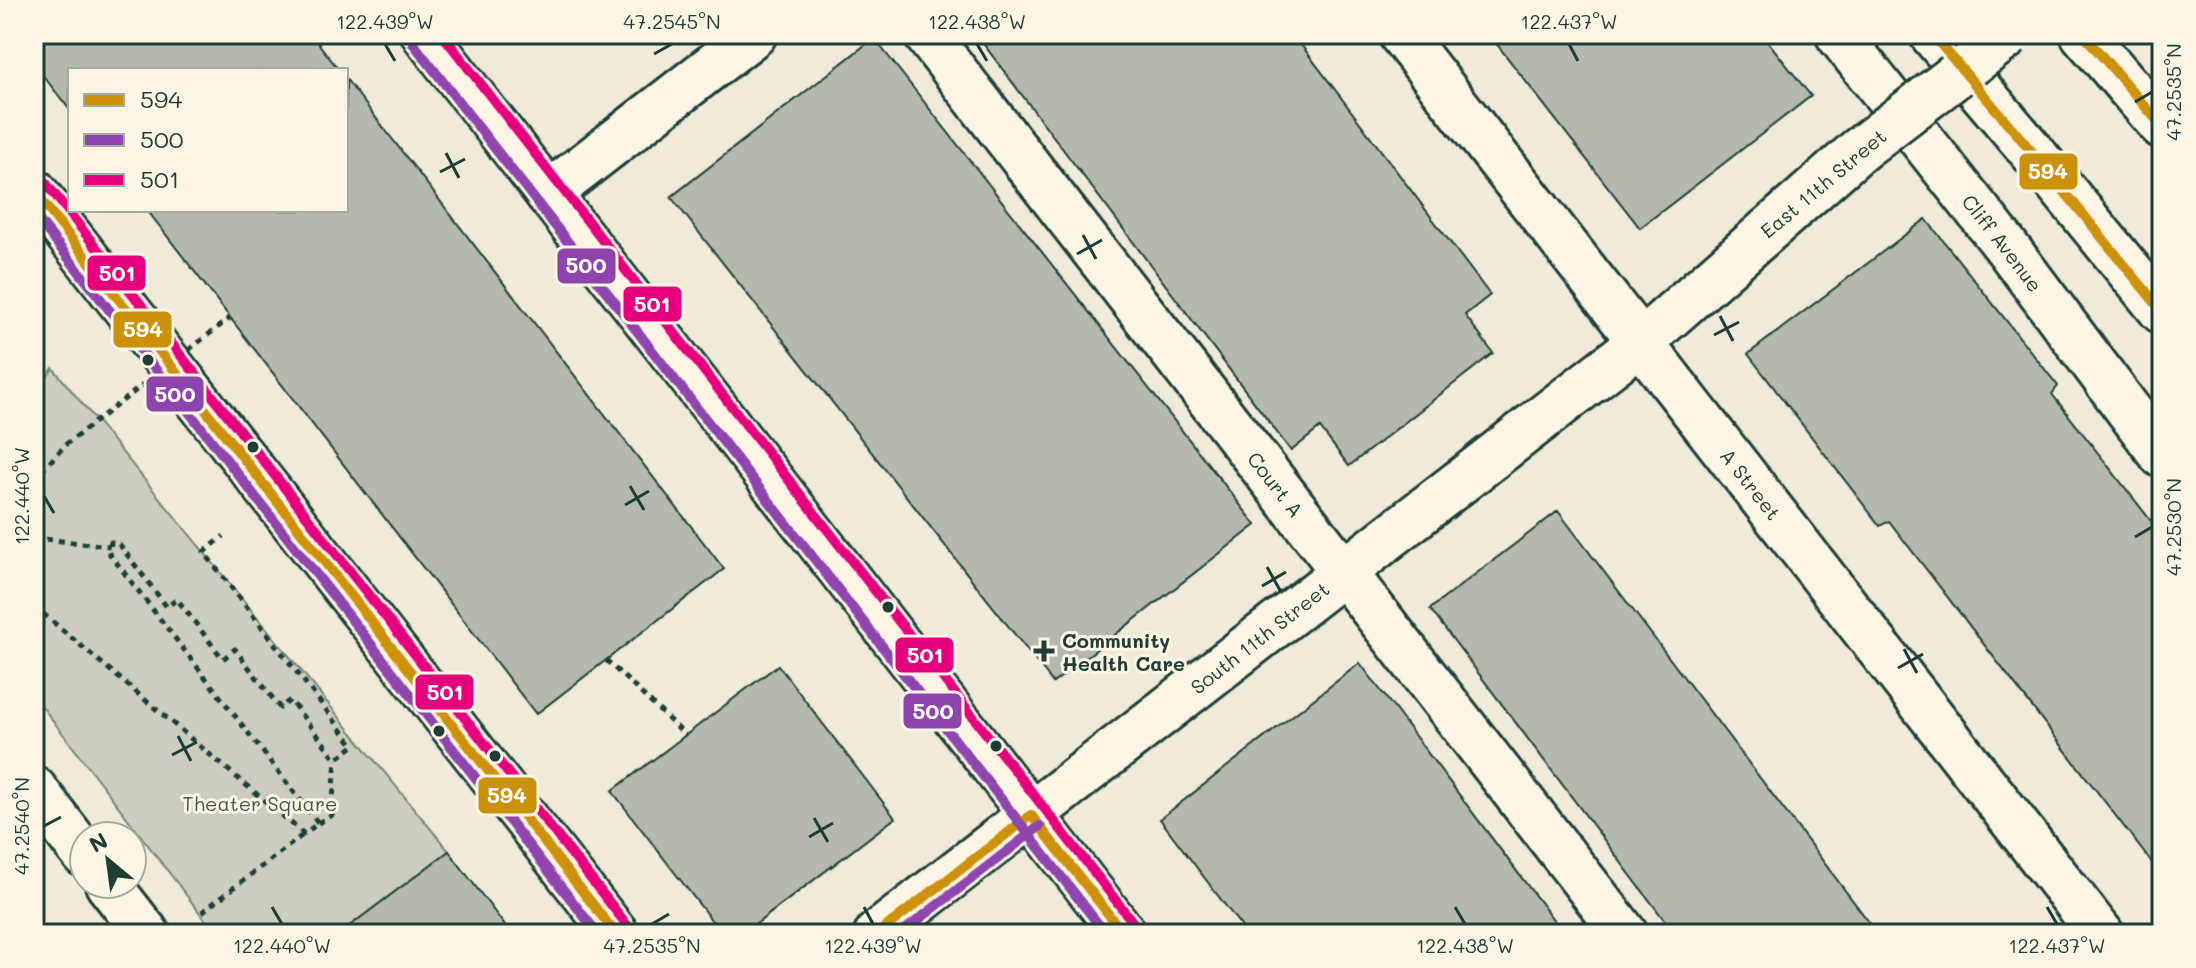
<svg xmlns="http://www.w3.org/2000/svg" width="2196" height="968" font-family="Mali,sans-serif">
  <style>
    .green { fill: #cccdbf; stroke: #76857a; stroke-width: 2 }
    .building { fill: #b5b9ad; stroke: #1f3d34; stroke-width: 2 }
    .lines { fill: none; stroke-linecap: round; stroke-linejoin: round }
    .minor-casing { stroke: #1f3d34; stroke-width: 50 }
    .major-casing { stroke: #1f3d34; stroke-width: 50 }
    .highway-casing { stroke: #1f3d34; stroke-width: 50 }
    .path { stroke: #1f3d34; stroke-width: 5; stroke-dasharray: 6 6; stroke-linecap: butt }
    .minor { stroke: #fcf5e5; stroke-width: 44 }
    .major { stroke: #fcf5e5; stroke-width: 44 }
    .highway { stroke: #fcf5e5; stroke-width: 44 }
    .minor-bridge-casing { stroke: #1f3d34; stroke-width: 50; stroke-linecap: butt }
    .path-bridge { stroke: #1f3d34; stroke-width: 5; stroke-dasharray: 6 6; stroke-linecap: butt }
    .minor-bridge { stroke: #fcf5e5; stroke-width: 44 }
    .bus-1-casing { stroke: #fcf5e5; stroke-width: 16 }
    .bus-2-casing { stroke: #fcf5e5; stroke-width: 16 }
    .bus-3-casing { stroke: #fcf5e5; stroke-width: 16 }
    .bus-1 { stroke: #cc910a; stroke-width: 10 }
    .bus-2 { stroke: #8e44ad; stroke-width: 10 }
    .bus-3 { stroke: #e5007d; stroke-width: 10 }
    .ticks { fill: none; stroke: #1f3d34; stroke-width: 3 }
    .bus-dot { fill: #1f3d34; stroke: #fcf5e5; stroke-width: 3 }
    .labels { text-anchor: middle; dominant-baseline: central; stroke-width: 6; stroke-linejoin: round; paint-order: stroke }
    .street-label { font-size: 20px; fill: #1f3d34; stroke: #fcf5e5 }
    .poi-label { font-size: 20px; font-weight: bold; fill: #1f3d34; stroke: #fcf5e5; text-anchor: start }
    .park-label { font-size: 20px; fill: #425a50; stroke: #fcf5e5 }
    .line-badge { stroke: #fcf5e5; stroke-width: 3 }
    .badge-label { font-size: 22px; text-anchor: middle; font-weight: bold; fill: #fff }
    .neatline { fill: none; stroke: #1f3d34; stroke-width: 3 }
    .ticks-label { font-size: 20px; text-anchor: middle; fill: #1f3d34 }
  </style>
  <rect width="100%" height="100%" fill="#efeada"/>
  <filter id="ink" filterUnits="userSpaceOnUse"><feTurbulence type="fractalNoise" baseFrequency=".0125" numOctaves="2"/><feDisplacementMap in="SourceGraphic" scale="16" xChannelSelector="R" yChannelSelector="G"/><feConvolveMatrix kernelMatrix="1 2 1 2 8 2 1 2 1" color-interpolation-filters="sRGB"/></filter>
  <g filter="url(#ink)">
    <path class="green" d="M53,368L449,851L339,934H216L34,696V397Z"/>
    <path class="building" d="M34,34H311L339,70H70V110L34,64Z
      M976,34H1293L1490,295L1465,315L1493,353L1349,466L1320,428L1291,451Z
      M1489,34H1762L1811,96L1640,228Z
      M874,38L1256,525L1053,683L671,197Z
      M346,79L724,569L536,714L147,210H346Z
      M1926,219L2058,386L2052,394L2162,535V876L1889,521L1880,526L1748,354Z
      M1558,511L1878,934H1675L1430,609Z
      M1360,663L1564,934H1247L1160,819Z
      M778,665L895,818L743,934H722L612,791Z
      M449,851L511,934H339Z"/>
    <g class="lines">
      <defs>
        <g id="minor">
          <path id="s1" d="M926,34L1625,934"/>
          <path id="s2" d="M1838,34L2005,245L2162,455"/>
          <path d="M34,191L616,934"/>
          <path d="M548,194L754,34"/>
          <path d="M1642,341L1859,150"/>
          <path d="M34,789L84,854"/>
          <path d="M108,884L147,934"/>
        </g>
        <g id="major">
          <path d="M424,34L1124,934"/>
          <path id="s3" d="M1401,34L2101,934"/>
          <path id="s4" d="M877,934L1642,341"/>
        </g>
        <path id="highway" d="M1932,34L2033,153L2162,311
          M2083,34L2162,126"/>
      </defs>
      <use href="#minor" class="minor-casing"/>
      <use href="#major" class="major-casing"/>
      <use href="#highway" class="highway-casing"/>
      <path class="path" d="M34,480L65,445
        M34,538L110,546
        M34,606L304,834L318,823L109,553L111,542L119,544L167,607L177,599L223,659L235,649L280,708L290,700L336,759L354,746L204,552L224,536
        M606,660L685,735
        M318,823L332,815L336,759
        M202,912L304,834"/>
      <use href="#minor" class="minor"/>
      <use href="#major" class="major"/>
      <use href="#highway" class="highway"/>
      <defs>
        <path id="minor-bridge" d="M1859,150L2010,34"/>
      </defs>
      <use href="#minor-bridge" class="minor-bridge-casing"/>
      <path class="path-bridge" d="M65,445L230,318"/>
      <use href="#minor-bridge" class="minor-bridge"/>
      <defs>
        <path id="bus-1" d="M1932,34L2033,153L2162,311
          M2083,34L2162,126
          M34,191L616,934
          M1031,815L1124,934
          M877,934L1031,815"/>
        <path id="bus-2" d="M413,43L1106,934
          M34,214L598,934
          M900,934L1040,826"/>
        <path id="bus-3" d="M442,34L1135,925
          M45,182L627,925"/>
      </defs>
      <use href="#bus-1" class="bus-1-casing"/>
      <use href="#bus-2" class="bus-2-casing"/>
      <use href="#bus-3" class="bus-3-casing"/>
      <use href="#bus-1" class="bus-1"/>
      <use href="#bus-2" class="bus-2"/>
      <use href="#bus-3" class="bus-3"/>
    </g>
  </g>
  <path class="ticks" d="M385,44L395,61M977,44L987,61M1569,44L1578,61M654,54L672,44M2135,102L2152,92M446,153L459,178M440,172L465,159M1083,235L1096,259M1077,254L1102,240M1720,316L1733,341M1714,335L1739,322M630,486L644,510M44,496L54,513M625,505L649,491M2135,537L2152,527M1267,567L1281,592M1262,586L1286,572M1904,649L1917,673M1898,668L1923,654M178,736L191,761M172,755L197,742M814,818L828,842M44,826L61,817M809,837L833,823M272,907L282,924M864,907L873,924M1455,907L1465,924M2047,907L2057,924M652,924L669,914"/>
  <g class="bus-dot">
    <circle cx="148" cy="360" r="7"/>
    <circle cx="253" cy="447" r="7"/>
    <circle cx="888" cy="607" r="7"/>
    <path d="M1040 639h8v8h8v8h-8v8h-8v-8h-8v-8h8z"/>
    <circle cx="439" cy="731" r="7"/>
    <circle cx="996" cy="746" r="7"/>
    <circle cx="495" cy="756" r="7"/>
  </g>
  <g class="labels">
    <g class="street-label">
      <text transform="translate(1823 183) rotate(-40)">East 11th Street</text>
      <text stroke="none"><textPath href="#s2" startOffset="266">Cliff Avenue</textPath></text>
      <text stroke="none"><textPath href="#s3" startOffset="570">A Street</textPath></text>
      <text stroke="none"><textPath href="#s1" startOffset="570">Court A</textPath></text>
      <text stroke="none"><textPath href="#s4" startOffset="484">South 11th Street</textPath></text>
    </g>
    <g class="poi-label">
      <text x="1062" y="640">Community<tspan x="1062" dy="23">Health Care</tspan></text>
    </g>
    <g class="park-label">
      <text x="260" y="803">Theater Square</text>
    </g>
  </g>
  <g class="line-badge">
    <rect x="2018" y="152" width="61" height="39" rx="8" fill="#cc910a"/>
    <rect x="556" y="247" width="61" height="38" rx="8" fill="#8e44ad"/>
    <rect x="86" y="254" width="61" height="38" rx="8" fill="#e5007d"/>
    <rect x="622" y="285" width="61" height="38" rx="8" fill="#e5007d"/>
    <rect x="112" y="310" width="61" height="39" rx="8" fill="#cc910a"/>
    <rect x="145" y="375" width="60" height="38" rx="8" fill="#8e44ad"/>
    <rect x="894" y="636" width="61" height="38" rx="8" fill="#e5007d"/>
    <rect x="414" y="673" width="61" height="38" rx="8" fill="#e5007d"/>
    <rect x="902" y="692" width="61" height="38" rx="8" fill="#8e44ad"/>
    <rect x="477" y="776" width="61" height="39" rx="8" fill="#cc910a"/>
  </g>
  <g class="badge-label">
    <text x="2048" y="179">594</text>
    <text x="586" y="273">500</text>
    <text x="117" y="281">501</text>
    <text x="652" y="312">501</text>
    <text x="143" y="337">594</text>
    <text x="175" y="402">500</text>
    <text x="925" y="663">501</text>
    <text x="445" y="700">501</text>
    <text x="933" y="719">500</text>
    <text x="507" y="803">594</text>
  </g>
  <rect width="2196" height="968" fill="none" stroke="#fcf5e5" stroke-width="88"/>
  <rect x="68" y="68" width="280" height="144" fill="#fcf5e5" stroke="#a4ab9e" stroke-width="2"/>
  <rect x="84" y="94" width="40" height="12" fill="#cc910a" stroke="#a4ab9e" stroke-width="2"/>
  <text x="140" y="108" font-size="24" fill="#1f3d34">594</text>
  <rect x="84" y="134" width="40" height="12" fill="#8e44ad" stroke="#a4ab9e" stroke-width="2"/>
  <text x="140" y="148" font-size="24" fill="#1f3d34">500</text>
  <rect x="84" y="174" width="40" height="12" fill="#e5007d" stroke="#a4ab9e" stroke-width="2"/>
  <text x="140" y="188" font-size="24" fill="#1f3d34">501</text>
  <g transform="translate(108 860) rotate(331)"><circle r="38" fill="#fcf5e5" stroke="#a4ab9e" stroke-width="2"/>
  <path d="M0-6L14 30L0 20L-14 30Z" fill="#1f3d34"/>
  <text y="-12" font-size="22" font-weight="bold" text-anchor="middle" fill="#1f3d34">N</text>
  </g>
  <rect x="44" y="44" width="2108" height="880" class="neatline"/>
  <g class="ticks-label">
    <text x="385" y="29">122.439°W</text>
    <text x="672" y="29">47.2545°N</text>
    <text x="977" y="29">122.438°W</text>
    <text x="1569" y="29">122.437°W</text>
    <text transform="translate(2174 92) rotate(-90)" y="7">47.2535°N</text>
    <text transform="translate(22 496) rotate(-90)" y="7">122.440°W</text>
    <text transform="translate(2174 527) rotate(-90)" y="7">47.2530°N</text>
    <text transform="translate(22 826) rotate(-90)" y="7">47.2540°N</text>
    <text x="282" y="953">122.440°W</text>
    <text x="652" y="953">47.2535°N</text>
    <text x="873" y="953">122.439°W</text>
    <text x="1465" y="953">122.438°W</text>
    <text x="2057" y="953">122.437°W</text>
  </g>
</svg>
